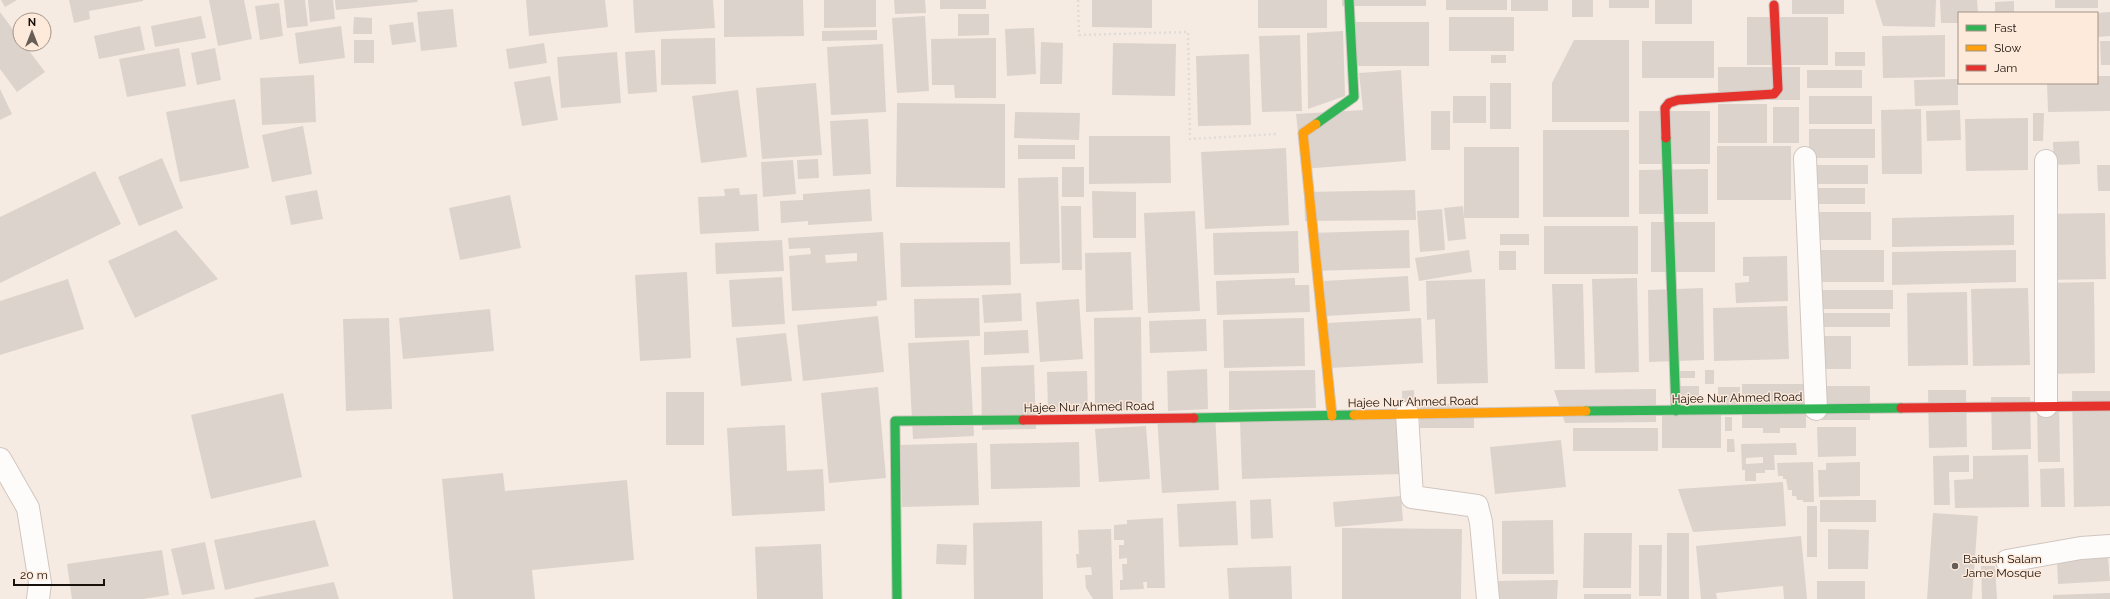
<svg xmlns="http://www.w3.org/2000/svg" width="2110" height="599" font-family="Raleway,sans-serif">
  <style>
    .building { fill: #dcd3cc; fill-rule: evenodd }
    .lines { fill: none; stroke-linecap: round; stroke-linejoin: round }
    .street-casing { stroke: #d0c6bf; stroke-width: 24 }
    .fast-casing { stroke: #d0c6bf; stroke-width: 11 }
    .slow-casing { stroke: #d0c6bf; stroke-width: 11 }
    .jam-casing { stroke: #d0c6bf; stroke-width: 11 }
    .path { stroke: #dfdcda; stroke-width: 2.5; stroke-dasharray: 2 3; stroke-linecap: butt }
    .street { stroke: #fefcfb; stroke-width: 22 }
    .fast { stroke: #30b455; stroke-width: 9 }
    .slow { stroke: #ff9f0a; stroke-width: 9 }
    .jam { stroke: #e5322d; stroke-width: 9 }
    .poi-dot { fill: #665d56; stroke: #feeadb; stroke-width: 1.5 }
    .labels { text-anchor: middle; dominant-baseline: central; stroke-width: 3; stroke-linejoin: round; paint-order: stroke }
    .street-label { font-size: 12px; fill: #18100a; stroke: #feeadb }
    .poi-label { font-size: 12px; fill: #18100a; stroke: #feeadb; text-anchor: start }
  </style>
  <rect width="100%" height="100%" fill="#f6ebe3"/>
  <path class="building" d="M1,0H17L5,7Z
    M69,0H143V1L89,11L90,19L74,23Z
    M209,0H244L252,39L218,46Z
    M284,0H305L308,26L287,28Z
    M308,0H333L335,19L310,22Z
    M335,0H417L418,2L336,10Z
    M526,0H605L608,27L529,36Z
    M633,0H713L715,28L635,33Z
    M724,0H803L804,36L724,37Z
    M824,0H876V27L824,28Z
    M894,0H925L926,13L895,14Z
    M940,0H986V9H940Z
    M1092,0H1152V28L1092,27Z
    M1258,0H1327V28H1258Z
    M1342,0H1426V6H1342Z
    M1446,0H1507V10H1446Z
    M1511,0H1548V11H1511Z
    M1572,0H1593V17H1572Z
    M1609,0H1649V8H1609Z
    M1655,0H1692V24H1655Z
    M1792,0H1844V14H1792Z
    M1875,0H1936L1935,27L1883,26Z
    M1940,0H1977L1978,13H1959V23H1941Z
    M2055,0H2098V8H2055Z
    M2014,1V13H1995V2Z
    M279,3L283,36L260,40L255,6Z
    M453,9L457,47L421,51L417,12Z
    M0,12L20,39V44H24L45,72L17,92L0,69Z
    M2110,12V36L2097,37V13Z
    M958,14H989V35L958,36Z
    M201,16L206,38L155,47L151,26Z
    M925,16L929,91L897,93L892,18Z
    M354,17L372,18V34H353Z
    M1449,17H1514V51H1449Z
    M1747,17H1828V65H1747Z
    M413,22L416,42L392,45L389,25Z
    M1355,22H1429V66H1355Z
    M140,26L145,50L99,59L94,36Z
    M341,26L345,58L299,64L295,33Z
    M1034,28L1036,74L1007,76L1005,29Z
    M877,30V40L822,41V31Z
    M1343,31L1345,96L1308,109L1307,33Z
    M1300,35L1302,111L1262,112L1259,36Z
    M1945,35V77L1883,78L1882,36Z
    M715,38L716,84L661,85V39Z
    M996,38V98H955L954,85H932L931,39Z
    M354,40H374V63H354Z
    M1574,40H1629V122H1552V83Z
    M1642,41H1714V78H1642Z
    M2100,41H2110V65H2101Z
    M1041,42L1063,43L1062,84H1040Z
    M544,43L547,63L509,69L506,49Z
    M1113,43L1176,44L1175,96L1112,95Z
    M883,44L886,112L831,115L827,47Z
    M179,48L186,86L127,97L119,59Z
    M215,48L221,80L197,85L191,53Z
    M655,50L657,92L628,94L625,52Z
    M617,52L621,103L561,108L557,57Z
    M1835,52H1865V66H1835Z
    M1249,54L1251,125L1198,126L1196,56Z
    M1491,55H1506V63H1491Z
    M1718,67H1800V100H1718Z
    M1401,70L1406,161L1302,169L1296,114L1363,110L1359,73Z
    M1807,70H1862V88H1807Z
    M314,75L316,122L262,125L260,78Z
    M550,76L558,120L522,126L514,82Z
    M2097,76H2110V111L2048,112L2047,83H2097Z
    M1958,79V105L1915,106L1914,80Z
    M816,83L822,155L762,159L756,88Z
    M1490,83H1511V129H1490Z
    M0,89L12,114L0,120Z
    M738,90L747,157L701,163L692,96Z
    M1453,96H1486V123H1453Z
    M1809,96H1872V124H1809Z
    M235,99L249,168L180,182L166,112Z
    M897,103L1005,104V188L896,187Z
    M1718,104H1767V143H1718Z
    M1773,107H1799V143H1773Z
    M1921,109L1922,174H1882L1881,110Z
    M1960,110L1961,140L1927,141L1926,111Z
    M1431,111H1450V150H1431Z
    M1639,111H1710V164H1639Z
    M1015,112L1080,113L1079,140L1014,138Z
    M2033,113H2044L2043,141H2033Z
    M2028,118V170L1966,171L1965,119Z
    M868,119L871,174L833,176L830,121Z
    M303,126L312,174L272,182L262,135Z
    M1809,129H1875V158H1809Z
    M1543,130H1629V217H1543Z
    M1089,136H1170L1171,183L1089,184Z
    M2079,141L2080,164L2054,165L2053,142Z
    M1018,145H1075V159H1018Z
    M1717,146H1791V200H1717Z
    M1464,147H1519V218H1464L1466,239L1448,241L1444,208L1463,206L1464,218Z
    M1286,148L1289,225L1205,229L1201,152Z
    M162,158L183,208L139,226L118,177Z
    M818,159L819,178L798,179L797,160Z
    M793,160L796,194L763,197L761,162Z
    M1805,165H1868V184H1805Z
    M2097,165H2110V191H2098Z
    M1062,167H1084V197H1062Z
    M1708,169V214H1639V170Z
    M95,171L121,224L0,283V217Z
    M1058,177L1060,263L1020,264L1018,178Z
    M739,188L740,195L757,194L759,231L700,234L698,197L725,196L724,189Z
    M1803,188H1865V204H1803Z
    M870,189L872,221L808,225V221L781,223L780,201L803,200V194Z
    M317,190L323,219L291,225L285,196Z
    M1415,190L1416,220L1305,221L1304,192Z
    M1092,191L1136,192V238H1093Z
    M510,195L521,248L460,260L449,208Z
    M1061,206H1081L1082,270H1062Z
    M1442,209L1445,250L1420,252L1417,211Z
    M1195,211L1200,311L1148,313L1144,213Z
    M1807,212H1871V240H1807Z
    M2105,213L2106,279L2044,280L2043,214Z
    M2014,215V245L1892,247V218Z
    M1651,222H1715V272H1651Z
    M1544,226H1638V274H1544Z
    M176,230L218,279L135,318L108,261Z
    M1409,230L1410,268L1312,271L1310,233Z
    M1298,231L1299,273L1214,275L1213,233Z
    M883,232L887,300L877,301V306L792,311L789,256L811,254L810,248L789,249L788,238ZM857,253V261L826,263L825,255Z
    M1500,234H1529V245H1500Z
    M782,240L784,271L716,274L715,243Z
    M1010,242L1011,285L901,287L900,243Z
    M1469,250L1472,272L1419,281L1415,258Z
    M1809,250H1884V282H1809Z
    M2016,250V282L1892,285V252Z
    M1499,251H1516V270H1499Z
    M1131,252L1133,310L1086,312L1085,253Z
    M1787,256L1788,301L1736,303L1735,283L1749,282V276H1743V257Z
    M687,272L691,358L640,361L635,275Z
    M1408,276L1410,311L1326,316L1324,281Z
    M782,277L785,324L732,327L729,280Z
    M1295,278V285H1309L1310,312L1217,315L1216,281Z
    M1637,278L1639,372L1595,373L1592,279Z
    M68,279L84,329L0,355V301Z
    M1485,279L1488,383L1437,384L1435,319L1427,320L1426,281Z
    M2094,282L2095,373L2048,374L2046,283Z
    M1552,284H1583L1585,369H1555Z
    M1703,288L1704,360L1649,362L1648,290Z
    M2028,288L2030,365L1973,366L1971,289Z
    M1811,290H1893V309H1811Z
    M1967,292L1968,365L1908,366L1907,293Z
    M1021,293L1022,321L984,323L982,295Z
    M979,298L980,336L915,338L914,299Z
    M1079,299L1083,359L1040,362L1036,302Z
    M1787,306L1789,359L1714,361L1713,308Z
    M490,309L494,351L403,359L399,318Z
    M1806,313H1890V327H1806Z
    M878,316L884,372L803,381L797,325Z
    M1141,317L1142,410L1095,411L1094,318Z
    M389,318L392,409L346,411L343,319Z
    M1304,318L1305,366L1224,368L1223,320Z
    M1421,318L1423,363L1329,368L1327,323Z
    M1206,319L1207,351L1150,353L1149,321Z
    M1028,330L1029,353L984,355V332Z
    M786,333L792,381L741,386L736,338Z
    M1807,336H1851V369H1807Z
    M969,340L974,436L913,439L908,343Z
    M1034,365L1036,429L982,430L981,367Z
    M1207,369L1208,409L1168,411L1167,371Z
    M1315,370L1316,408L1229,410V371Z
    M1705,370H1714V384H1705Z
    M1087,371L1088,411L1048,412L1047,372Z
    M1679,371H1695V378H1679Z
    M1742,384H1806V428H1780V433H1763V428H1742Z
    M1678,386H1699V397H1678Z
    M1815,386H1870V420H1815Z
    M878,387L886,478L829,483L821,393Z
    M1718,387H1740V412H1718Z
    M1656,389V422L1565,423L1554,390Z
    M1414,390L1415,421L1403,422L1402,391Z
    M1928,390H1966L1967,447L1929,448Z
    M2072,391H2110V506L2074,507Z
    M666,392H704V445H666Z
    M283,393L302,477L211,499L191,415Z
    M1991,397H2030L2031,449L1992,450Z
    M2059,401L2060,462H2038L2037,402Z
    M1420,404H1474V428H1420Z
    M1215,413L1219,490L1162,493L1157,416Z
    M1398,415L1400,474L1242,479L1240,421Z
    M1662,415H1721V448H1662Z
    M1725,417H1732V431H1725Z
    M785,425L787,471L823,469L825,511L732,516L727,428Z
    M1146,426L1150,479L1099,482L1095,429Z
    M1817,427H1856V456L1818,457Z
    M1573,428H1658V451H1573Z
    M1727,439H1734L1735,452H1727Z
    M1561,440L1566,487L1495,494L1490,447Z
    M1079,442L1080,487L991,489L990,444Z
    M977,443L979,505L902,507L900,445Z
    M1796,443L1797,455H1774L1775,470H1765V473H1756V481H1745V470H1742L1741,444ZM1763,457V463L1746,464V458Z
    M1969,455V472H1949L1950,505H1934L1933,456Z
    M2028,455L2029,507L1955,508L1954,480L1973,479V456Z
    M1813,462L1814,502H1803V500H1797L1796,496H1792V490H1788L1786,479H1783V476H1778L1777,463Z
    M1860,462V496L1819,497L1818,470H1826V463Z
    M2064,468L2065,507H2041L2040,469Z
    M503,473L505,491L627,480L634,560L532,570L535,599H453L442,479Z
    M1783,482L1786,526L1693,532L1678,489Z
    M1401,496L1403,521L1335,527L1333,502Z
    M1271,499L1273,538L1251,539L1250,500Z
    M1820,500H1876V522H1820Z
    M1236,501L1238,545L1179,547L1177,504Z
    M1807,506H1817V557H1807Z
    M1933,513L1978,516L1972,599H1927Z
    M1163,518L1165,588H1147V582H1143L1144,589L1120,590V580H1123L1122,564H1127V558L1119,559V545H1124V540H1114V525L1127,524V520Z
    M315,520L329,566L225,590L214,540Z
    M1553,520L1554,574H1502V521Z
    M1042,521L1043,599H974L973,523Z
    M1342,528L1462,529L1461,599H1342Z
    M1111,529L1113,599H1093L1086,588L1085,575H1092L1091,567L1077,568L1076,554H1079L1078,530Z
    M1828,529L1869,530L1868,569H1828Z
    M1584,533H1632L1631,588H1583Z
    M1667,533H1689V599H1667Z
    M1801,536L1807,599H1784L1783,586L1716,593L1717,599H1701L1696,546Z
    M205,542L215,589L182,595L171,549Z
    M821,544L823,599H757L755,547Z
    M937,544L967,545L966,565L936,564Z
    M1639,545H1662L1661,596H1639Z
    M162,550L169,595L143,599H72L67,564Z
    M2108,557L2110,581L2058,584L2057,561Z
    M1291,566L1292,599H1229L1227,568Z
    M1981,566H1995L1997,599H1982Z
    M1558,580L1557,599H1498V581Z
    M1817,581H1865V599H1817Z
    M334,582L339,599H254V598Z
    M2110,593V599H2053V595Z
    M1584,594H1631V599H1584Z"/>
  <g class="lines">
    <defs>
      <path id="street" d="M1805,158L1816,409
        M2046,161V406
        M1407,413L1412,497L1477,506L1481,522L1488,599
        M0,459L28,508L40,583L38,599
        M2007,561L2081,548L2110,546"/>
      <path id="fast" d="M1316,124L1354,97L1349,0
        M1666,138L1676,411
        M1586,411L1901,408
        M1194,418L1354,415
        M897,599L895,421L1023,420"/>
      <path id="slow" d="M1316,124L1303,133L1332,416
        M1354,415L1586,411"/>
      <path id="jam" d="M1666,138L1665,108L1669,103L1678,100L1774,94L1778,89L1774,5
        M1901,408L2110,406
        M1023,420L1194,418"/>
    </defs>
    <use href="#street" class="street-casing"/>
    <use href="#fast" class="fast-casing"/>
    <use href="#slow" class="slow-casing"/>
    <use href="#jam" class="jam-casing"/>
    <path class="path" d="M1078,0L1079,35L1188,32L1190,139L1277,134"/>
    <use href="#street" class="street"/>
    <use href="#fast" class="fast"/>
    <use href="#slow" class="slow"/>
    <use href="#jam" class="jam"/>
  </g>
  <circle class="poi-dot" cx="1955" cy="566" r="4"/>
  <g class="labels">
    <g class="street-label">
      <text transform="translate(1737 398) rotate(-1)">Hajee Nur Ahmed Road</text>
      <text transform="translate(1413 402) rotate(-1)">Hajee Nur Ahmed Road</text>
      <text transform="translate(1089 407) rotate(-1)">Hajee Nur Ahmed Road</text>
    </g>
    <g class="poi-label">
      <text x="1963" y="559">Baitush Salam<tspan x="1963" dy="14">Jame Mosque</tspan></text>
    </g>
  </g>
  <rect x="1958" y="12" width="140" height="72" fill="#feeadb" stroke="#a29387"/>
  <rect x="1966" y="25" width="20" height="6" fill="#30b455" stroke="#a29387"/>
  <text x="1994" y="32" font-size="12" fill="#18100a">Fast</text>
  <rect x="1966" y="45" width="20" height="6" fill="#ff9f0a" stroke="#a29387"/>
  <text x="1994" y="52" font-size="12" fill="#18100a">Slow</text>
  <rect x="1966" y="65" width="20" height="6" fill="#e5322d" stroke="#a29387"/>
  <text x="1994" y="72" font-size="12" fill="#18100a">Jam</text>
  <g transform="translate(32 32)"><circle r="19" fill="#feeadb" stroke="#a29387"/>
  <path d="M0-3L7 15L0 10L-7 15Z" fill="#665d56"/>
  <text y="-6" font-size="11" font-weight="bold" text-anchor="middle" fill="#18100a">N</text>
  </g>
  <path d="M14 579v6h90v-6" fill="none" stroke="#18100a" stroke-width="2"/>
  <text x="20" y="579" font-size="12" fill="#18100a" stroke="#feeadb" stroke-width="3" paint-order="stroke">20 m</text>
</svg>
